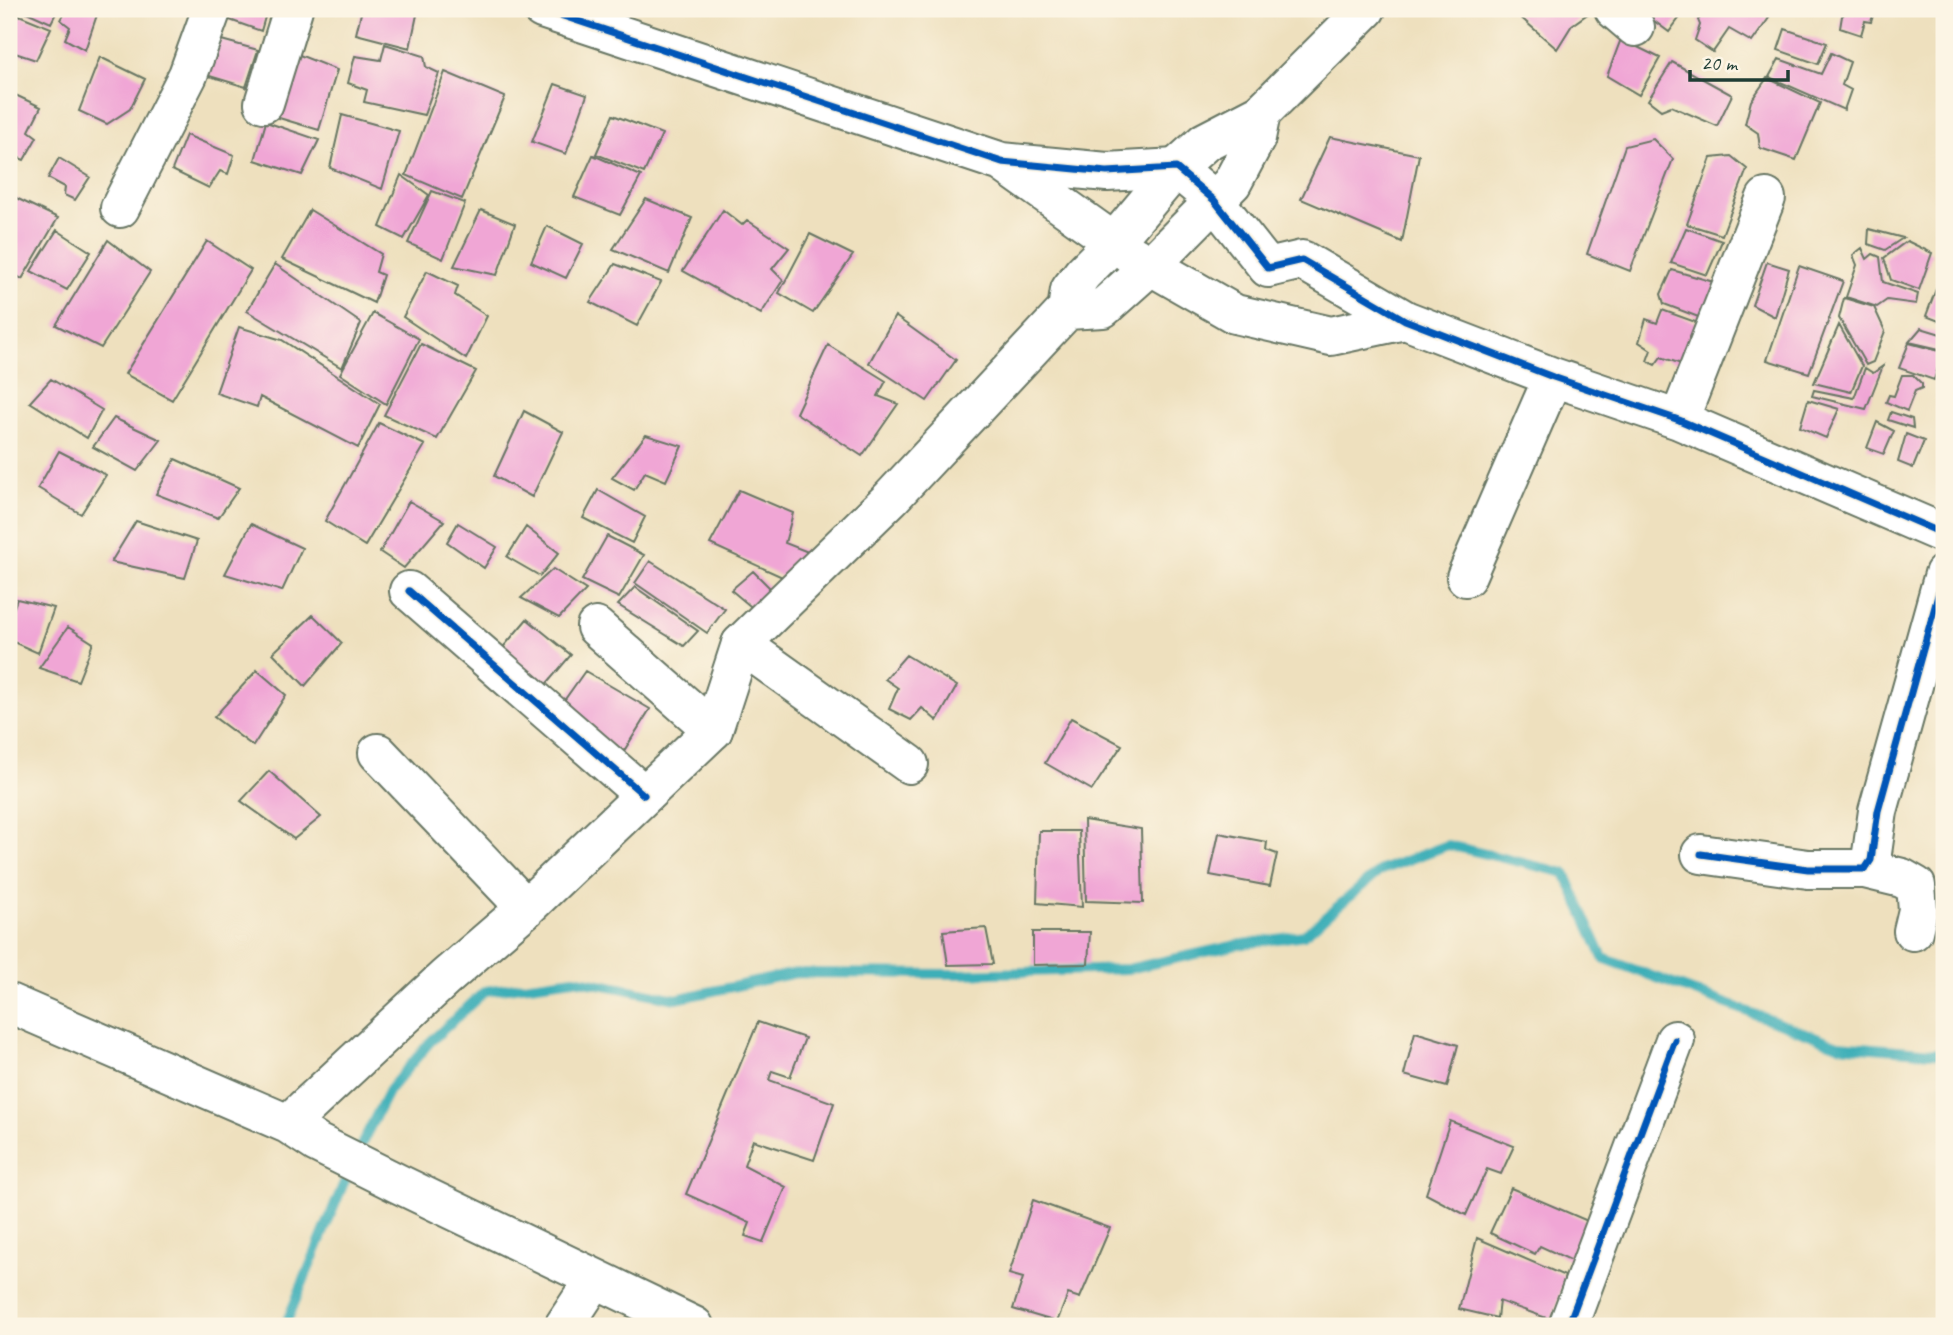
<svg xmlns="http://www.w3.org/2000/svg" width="1953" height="1335" font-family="Caveat,sans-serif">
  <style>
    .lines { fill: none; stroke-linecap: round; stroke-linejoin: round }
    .stream { stroke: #3eafb8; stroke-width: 10 }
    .building { fill: #f0a6d5 }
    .minor-casing { stroke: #677664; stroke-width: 42 }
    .highway-casing { stroke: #677664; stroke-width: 42 }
    .minor { stroke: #fff; stroke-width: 38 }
    .highway { stroke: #fff; stroke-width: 38 }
    .cycleway-casing { stroke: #fcf5e5; stroke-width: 11 }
    .cycleway { stroke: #0057b8; stroke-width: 7 }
  </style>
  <rect width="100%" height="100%" fill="#fcf5e5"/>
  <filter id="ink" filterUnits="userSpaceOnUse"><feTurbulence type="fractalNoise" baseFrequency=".0143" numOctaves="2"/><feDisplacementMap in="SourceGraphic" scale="14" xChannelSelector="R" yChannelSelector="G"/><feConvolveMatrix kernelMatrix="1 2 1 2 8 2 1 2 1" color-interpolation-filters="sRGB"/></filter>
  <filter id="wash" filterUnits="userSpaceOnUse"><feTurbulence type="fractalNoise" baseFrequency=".00686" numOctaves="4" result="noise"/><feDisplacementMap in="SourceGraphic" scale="28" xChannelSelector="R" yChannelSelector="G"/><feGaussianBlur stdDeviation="1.57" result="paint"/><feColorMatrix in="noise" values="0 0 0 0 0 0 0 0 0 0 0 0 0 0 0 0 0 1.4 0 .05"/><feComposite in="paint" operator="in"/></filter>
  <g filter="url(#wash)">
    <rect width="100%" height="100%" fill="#eee0be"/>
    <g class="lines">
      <path class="stream" d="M356,1155L389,1090L430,1042L485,991L574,979L676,999L796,973L958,974L1128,969L1237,945L1304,935L1381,870L1448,845L1565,873L1603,958L1838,1045L1944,1054
        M285,1326L350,1168"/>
    </g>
    <g id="blocks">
      <path class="building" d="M20,9H58L51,23Z
        M67,9H99L85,50L65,39L70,27L61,20Z
        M230,9L267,10L261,31L227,19Z
        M362,9L418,10L410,48L356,34Z
        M1511,9H1592L1593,10L1572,25L1557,49Z
        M1638,9H1686L1669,32Z
        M1707,9L1718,12L1720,9H1758L1769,18L1752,42L1729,29L1713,52L1695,40L1700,25L1698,20Z
        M1848,9H1875L1871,22L1865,21L1861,35L1840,28L1842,16Z
        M14,13L51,28L36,60L9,51V23Z
        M1785,29L1827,43L1818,64L1778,50Z
        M214,38L258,50L246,87L203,74Z
        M1621,39L1660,58L1639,95L1607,76Z
        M385,44L424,56L426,67L439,73L424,115L364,102L367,90L348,83L355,56L381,60Z
        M292,52L337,70L319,130L266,114Z
        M1831,53L1850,62L1842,85L1851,90L1844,110L1769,77L1779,59L1821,74Z
        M100,57L145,79L130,109L107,124L79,111Z
        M1672,62L1732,95L1717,126L1671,106L1661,110L1648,100Z
        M445,72L505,97L462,199L406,175Z
        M1767,78L1820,103L1796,160L1760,148L1758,133L1745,124L1751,101Z
        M555,84L587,95L566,154L532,142Z
        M9,92L41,107L29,131L37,137L24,160L9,154Z
        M342,115L399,131L382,189L330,168Z
        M613,115L662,134L644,173L596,154Z
        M266,122L319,140L302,175L255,160Z
        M186,135L234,155L228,174L220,171L209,188L172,170Z
        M1330,137L1419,155L1402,242L1301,199Z
        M1653,139L1673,159L1630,271L1587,254L1625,146Z
        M593,155L641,176L620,215L574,197Z
        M1731,156L1747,169L1722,235L1687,224L1711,158Z
        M59,158L90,177L75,200L64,195L65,187L48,178Z
        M401,175L429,195L404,239L380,227Z
        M432,191L465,203L443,259L408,243Z
        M14,197L58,218L22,279L9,271V206Z
        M646,199L692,218L669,273L613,249Z
        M310,210L381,254L376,272L383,275L374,303L282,259Z
        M481,210L515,224L497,275L454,266Z
        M723,210L742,225L747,220L789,248L772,269L783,280L761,314L683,271Z
        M547,226L583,244L566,278L531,262Z
        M1686,228L1722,241L1707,275L1671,263Z
        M1869,229L1903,238L1885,250L1868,244Z
        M57,230L91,252L67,290L31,271Z
        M810,234L853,255L813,313L779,293Z
        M108,240L150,272L101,348L56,325Z
        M207,241L251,270L172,400L125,374Z
        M1907,241L1932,253L1919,290L1891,280L1884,258Z
        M1862,248L1867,259L1873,254L1880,257L1883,282L1918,294L1916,304L1887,300L1877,307L1846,297L1857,265L1853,255Z
        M1767,262L1789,269L1775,317L1752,305Z
        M275,264L361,323L342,368L247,311Z
        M615,264L661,282L637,326L590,302Z
        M1799,266L1843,281L1809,373L1767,360Z
        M1672,270L1717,283L1701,318L1664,304L1661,294Z
        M427,271L458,286L455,295L487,316L466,359L403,317Z
        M1942,273H1944V323L1926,316Z
        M1844,298L1874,307L1885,331L1873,362L1866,365L1839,318Z
        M1662,310L1701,324L1684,365L1661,357L1655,365L1647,361L1651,350L1639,342L1646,319L1657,323Z
        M373,313L419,339L386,404L340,374Z
        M895,316L956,360L927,401L869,363Z
        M1839,325L1862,366L1851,392L1814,383Z
        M239,327L282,340L380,404L358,448L260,397L257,407L216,393Z
        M1921,328L1944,335V350L1909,342Z
        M1909,343L1943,352L1934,380L1899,368Z
        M421,344L476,371L437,439L384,415Z
        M828,345L886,381L878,396L898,404L862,456L796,413Z
        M1883,366L1866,409L1812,396L1814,390L1854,398L1865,368L1873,373Z
        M1902,375H1913L1922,384V388L1915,391L1907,411L1886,402L1889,395L1894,396Z
        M51,379L102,410L87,438L30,402Z
        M1808,400L1839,409L1826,438L1800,427Z
        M524,411L563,432L532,497L494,476Z
        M1891,412L1912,419L1913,428L1888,420Z
        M114,418L161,440L137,471L93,447Z
        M1877,422L1894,431L1884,454L1867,448Z
        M379,423L425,445L365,546L325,521Z
        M1906,434L1924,441L1913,468L1898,462Z
        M646,435L682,446L666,481L645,472L634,490L612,478Z
        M59,451L106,475L81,514L38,488Z
        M175,459L239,488L218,518L156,494Z
        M598,490L645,517L632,543L583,518Z
        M739,490L793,513L785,543L813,554L789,580L710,544Z
        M409,501L444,521L404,568L380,552Z
        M136,521L197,541L185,578L111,562Z
        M458,523L497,547L484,568L447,542Z
        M251,524L302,548L282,591L225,574Z
        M526,527L559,553L540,576L507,557Z
        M607,536L644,555L619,598L582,580Z
        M650,561L725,609L707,633L635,583Z
        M553,569L586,590L559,618L521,598Z
        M753,571L774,592L756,611L731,590Z
        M635,587L698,631L684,646L618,605Z
        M17,599L54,608L38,653L9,640V621Z
        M313,615L342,643L305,686L273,653Z
        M527,619L571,655L537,695L494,658Z
        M68,627L93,643L78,681L39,668Z
        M906,655L957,686L937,721L922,708L911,720L889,709L898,688L885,679Z
        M257,670L286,695L253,746L214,717Z
        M585,671L650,709L622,754L556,712Z
        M1071,718L1122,745L1092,790L1045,763Z
        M269,771L321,817L294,839L241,801Z
        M1084,820L1141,829L1143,903L1086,901Z
        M1039,831H1079L1082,907L1037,903Z
        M1219,833L1267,842L1266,850L1277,854L1270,886L1210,875Z
        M986,928L993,964L948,965L943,931Z
        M1033,932H1090L1088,964L1033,965Z
        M758,1022L805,1038L790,1077L772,1071L769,1080L834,1103L814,1160L753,1140L744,1165L786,1187L763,1242L745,1236L750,1223L686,1194Z
        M1415,1032L1458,1045L1447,1087L1404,1075Z
        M1450,1121L1514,1146L1501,1174L1487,1169L1466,1215L1426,1194Z
        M1511,1188L1597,1225L1579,1264L1540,1246L1535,1254L1490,1233Z
        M1033,1200L1110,1228L1080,1298L1068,1294L1057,1322L1013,1309L1023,1278L1009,1274Z
        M1477,1238L1565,1276L1552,1320L1499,1301L1497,1318L1459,1309Z"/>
    </g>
  </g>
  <g filter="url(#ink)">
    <use href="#blocks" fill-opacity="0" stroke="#677664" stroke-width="2"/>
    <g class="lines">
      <defs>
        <path id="minor" d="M542,9L1002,162L1107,172L1176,168L1214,200L1268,268L1302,260L1405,320L1553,377L1679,420L1944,534
          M1614,9L1635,27
          M264,103L293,9
          M1003,163L1132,255L1235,314L1331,336L1405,320
          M120,208L188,75L212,9
          M1679,420L1766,198
          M1466,577L1553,377
          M409,591L644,795
          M596,627L713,730
          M741,644L909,764
          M378,753L526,908
          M1701,854L1808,869H1865L1871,860L1878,811L1944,574
          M1865,869L1902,878L1916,886L1918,910L1913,931
          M564,1326L595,1279
          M1568,1326L1675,1040"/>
        <path id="highway" d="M1067,310L1103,308L1150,266L1232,183L1256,138L1261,113
          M9,1003L288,1124L317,1143L397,1183L694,1326
          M288,1124L445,978L526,908L713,730L741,644L891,498L1067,310L1070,290L1083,273L1114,242L1176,168L1205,142L1261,113L1366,9"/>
      </defs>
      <use href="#minor" class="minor-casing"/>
      <use href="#highway" class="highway-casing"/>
      <use href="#minor" class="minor"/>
      <use href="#highway" class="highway"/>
      <defs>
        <path id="cycleway" d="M542,9L1002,162L1107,172L1176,168L1214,200L1268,268L1302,260L1405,320L1553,377L1679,420L1944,534
          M409,591L644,795
          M1701,854L1808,869H1865L1871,860L1878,811L1944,574
          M1568,1326L1675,1040"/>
      </defs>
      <use href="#cycleway" class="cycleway-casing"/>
      <use href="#cycleway" class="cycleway"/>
    </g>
  </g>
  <rect width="1953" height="1335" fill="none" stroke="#fcf5e5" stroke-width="35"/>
  <path d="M1690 70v10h98v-10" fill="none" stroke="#1f3d34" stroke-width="3.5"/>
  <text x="1701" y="70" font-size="21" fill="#1f3d34" stroke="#fcf5e5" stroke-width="5" paint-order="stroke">20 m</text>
</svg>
